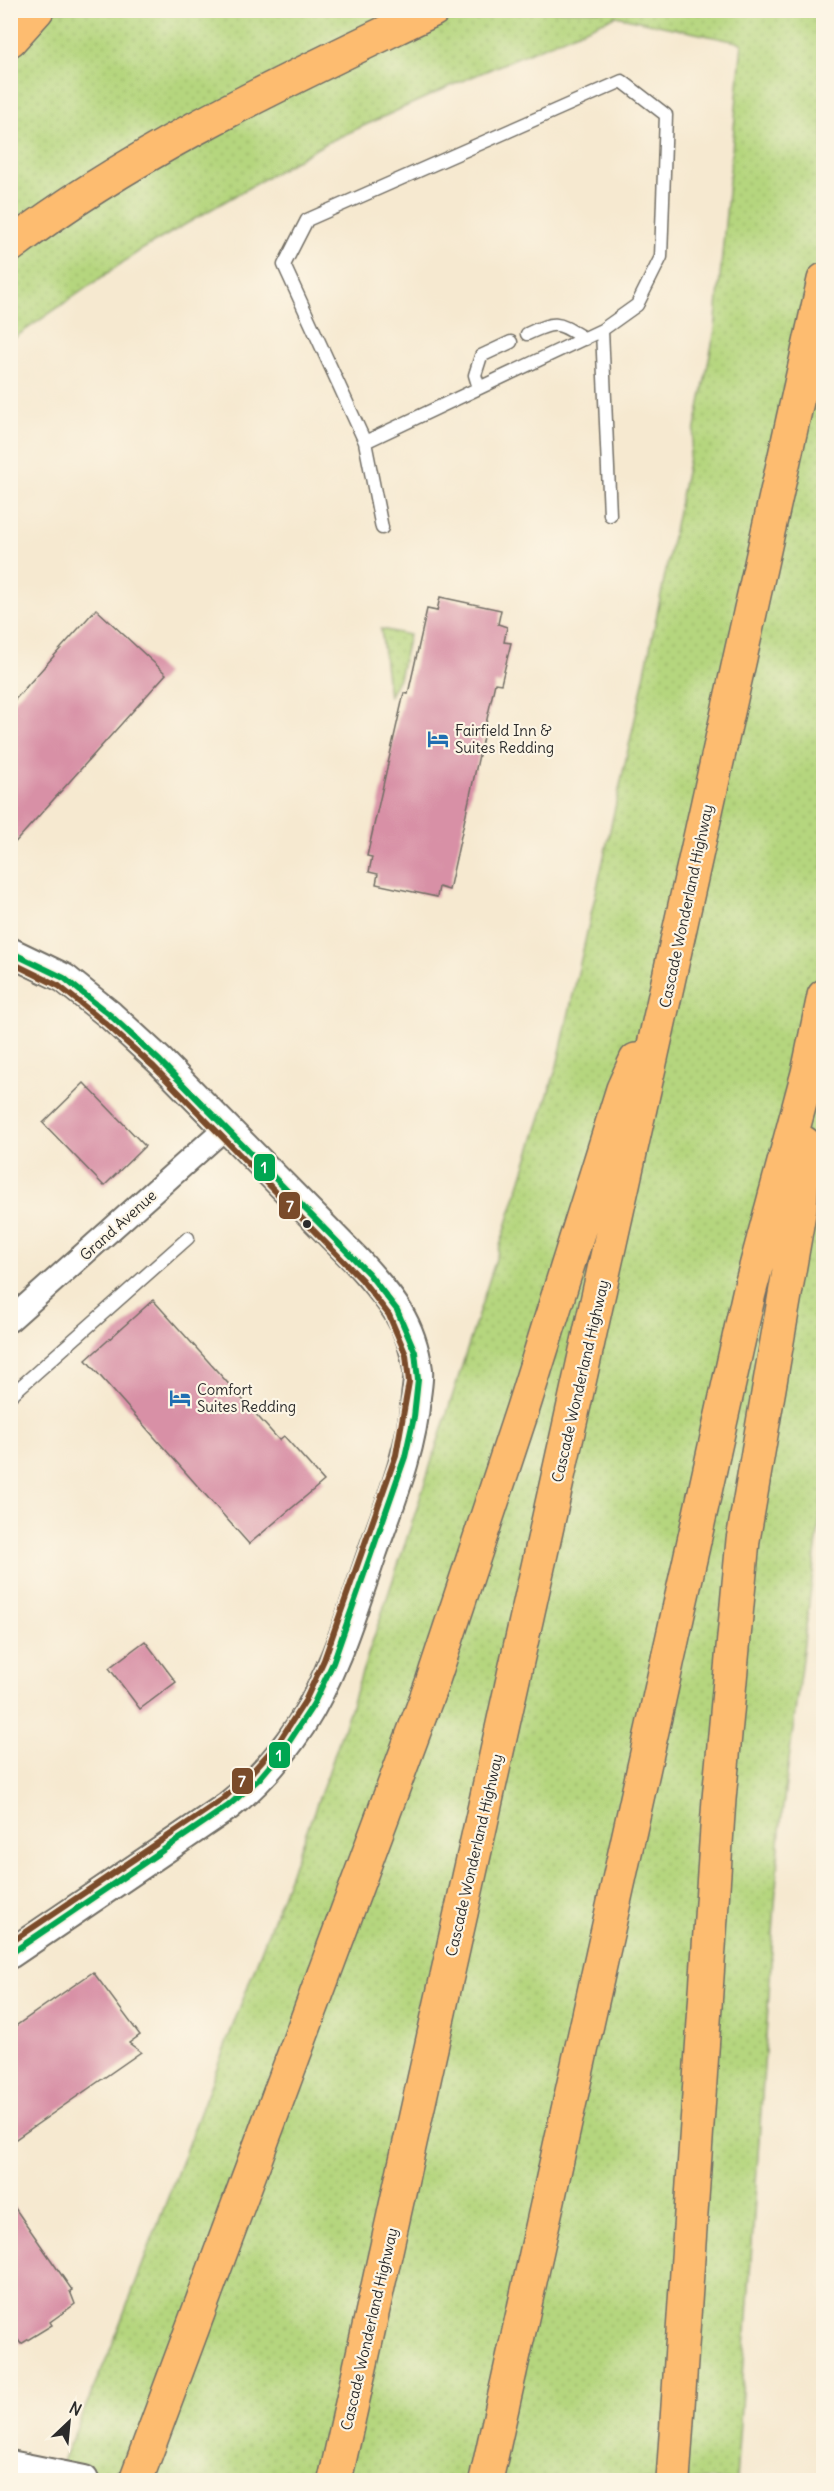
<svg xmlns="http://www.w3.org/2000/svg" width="834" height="2491" font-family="Delius,sans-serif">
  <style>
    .grass { fill: url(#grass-dots); stroke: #708054; stroke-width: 1.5 }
    .building { fill: #d890a6 }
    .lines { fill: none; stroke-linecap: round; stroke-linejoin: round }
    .service-casing { stroke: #726e65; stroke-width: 15 }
    .minor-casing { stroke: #726e65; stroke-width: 26 }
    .tertiary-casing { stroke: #726e65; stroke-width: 32 }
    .motorway-casing { stroke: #726e65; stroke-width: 36 }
    .service { stroke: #fff; stroke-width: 12 }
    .minor { stroke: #fff; stroke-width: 22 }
    .tertiary { stroke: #fff; stroke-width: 28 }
    .motorway { stroke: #fdbc6f; stroke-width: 33 }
    .bus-1-casing { stroke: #fcf5e5; stroke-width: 10 }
    .bus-2-casing { stroke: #fcf5e5; stroke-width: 10 }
    .bus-1 { stroke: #00a651; stroke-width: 6 }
    .bus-2 { stroke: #7a4b2a; stroke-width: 6 }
    .bus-dot { fill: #2b2b2b; stroke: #fcf5e5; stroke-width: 2 }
    .labels { text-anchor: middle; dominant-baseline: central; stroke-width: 4.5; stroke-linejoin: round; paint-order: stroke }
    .poi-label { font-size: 15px; fill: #2b2b2b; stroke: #fcf5e5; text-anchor: start }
    .street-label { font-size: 15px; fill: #2b2b2b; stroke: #fcf5e5 }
    .line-badge { stroke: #fcf5e5; stroke-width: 2 }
    .badge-label { font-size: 16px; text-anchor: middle; font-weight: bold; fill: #fff }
  </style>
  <defs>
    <pattern id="grass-dots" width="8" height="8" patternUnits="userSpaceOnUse" patternTransform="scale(1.5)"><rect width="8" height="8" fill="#b5d67e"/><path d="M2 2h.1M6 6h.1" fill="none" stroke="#9cb86d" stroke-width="1.8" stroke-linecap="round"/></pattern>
  </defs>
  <rect width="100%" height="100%" fill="#fcf5e5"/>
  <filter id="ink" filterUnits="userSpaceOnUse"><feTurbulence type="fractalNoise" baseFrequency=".0167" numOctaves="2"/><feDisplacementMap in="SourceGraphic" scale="12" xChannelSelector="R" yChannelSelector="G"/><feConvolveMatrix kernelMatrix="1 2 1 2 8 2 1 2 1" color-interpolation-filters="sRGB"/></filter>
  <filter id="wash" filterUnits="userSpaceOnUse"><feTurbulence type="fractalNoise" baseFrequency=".008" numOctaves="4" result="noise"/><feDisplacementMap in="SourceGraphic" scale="24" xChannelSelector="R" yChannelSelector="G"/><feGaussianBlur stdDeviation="1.35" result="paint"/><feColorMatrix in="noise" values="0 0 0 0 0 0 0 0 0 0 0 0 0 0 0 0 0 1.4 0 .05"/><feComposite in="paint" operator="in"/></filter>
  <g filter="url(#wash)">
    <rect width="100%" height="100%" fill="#f6e9d0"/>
    <path class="grass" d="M11,11H823L824,1486L780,1830L736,2480H54L111,2348L328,1774L414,1517L557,1066L641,692L715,330L742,43L616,16L455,84L326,143L141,250L11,340Z
      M381,629L409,635L399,678L389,697Z"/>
    <g id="blocks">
      <path class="building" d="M440,597L501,610L498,624L507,627L504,642L511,643L501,684L495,683L449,890L439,887L437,897L376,884L378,874L369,872L372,857L367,856L404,693L408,694L427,609L437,611Z
        M96,609L166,674L10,848V705Z
        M84,1083L145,1146L104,1186L43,1123Z
        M153,1300L279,1440L284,1436L324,1481L249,1544L86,1360Z
        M145,1641L176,1682L140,1709L109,1668Z
        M93,1972L140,2035L129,2043L141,2052L10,2143V2030Z
        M10,2201L72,2290L70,2291L75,2304L50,2322L52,2325L21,2344L10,2329Z"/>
    </g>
  </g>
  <g filter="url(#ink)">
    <use href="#blocks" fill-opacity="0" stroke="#726e65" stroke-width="1.5"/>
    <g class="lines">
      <defs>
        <path id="service" d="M527,334C557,320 557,322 585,339
          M479,388L475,375L481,356L511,342
          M365,442L602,330
          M382,528L365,442L284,265L307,220L622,81L666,115L661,257L637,305L602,330L610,515
          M10,1396L188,1238"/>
        <path id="minor" d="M10,1320L225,1128"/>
        <path id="tertiary" d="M10,952L64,978L110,1015L160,1061L357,1261C389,1297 411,1320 418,1370C419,1378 417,1388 416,1397C412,1451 390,1503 372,1554C352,1612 334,1673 301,1725C280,1757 258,1783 228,1806L10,1954
          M10,2465L84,2480"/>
        <path id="motorway" d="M10,40L37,10
          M10,246C139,148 288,80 433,10
          M136,2480L432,1683L523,1408L623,1089L636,1060
          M335,2480L824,280
          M486,2480L749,1293L808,1073L824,996
          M673,2480L719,1799L743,1540L800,1207L804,1143"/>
      </defs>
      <use href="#service" class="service-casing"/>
      <use href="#minor" class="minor-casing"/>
      <use href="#tertiary" class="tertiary-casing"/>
      <use href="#motorway" class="motorway-casing"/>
      <use href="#service" class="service"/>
      <use href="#minor" class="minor"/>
      <use href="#tertiary" class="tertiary"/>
      <use href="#motorway" class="motorway"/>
      <defs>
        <path id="bus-1" d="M10,952L64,978L110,1015L160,1061L369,1274L397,1310L415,1352L418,1380L414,1417L405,1457L333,1663L313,1705L285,1748L259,1779L228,1806L10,1954"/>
        <path id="bus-2" d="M10,962L59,986L104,1022L154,1067L362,1280L389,1315L406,1355L409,1382L396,1455L324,1660L305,1701L278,1743L252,1772L223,1799L10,1943"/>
      </defs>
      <use href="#bus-1" class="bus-1-casing"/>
      <use href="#bus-2" class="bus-2-casing"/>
      <use href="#bus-1" class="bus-1"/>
      <use href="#bus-2" class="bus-2"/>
    </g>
  </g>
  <defs>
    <symbol id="hotel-bare" viewBox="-9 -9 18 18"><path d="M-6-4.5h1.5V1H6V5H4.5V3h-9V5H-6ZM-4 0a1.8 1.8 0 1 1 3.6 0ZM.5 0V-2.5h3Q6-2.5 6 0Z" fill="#1f6fb2" stroke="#fcf5e5" stroke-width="2.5" paint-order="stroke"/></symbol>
  </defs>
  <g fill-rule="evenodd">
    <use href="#hotel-bare" x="423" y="724" width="30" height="30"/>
    <use href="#hotel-bare" x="165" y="1383" width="30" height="30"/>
  </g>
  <circle class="bus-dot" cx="307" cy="1224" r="5"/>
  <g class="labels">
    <g class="poi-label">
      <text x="455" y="730">Fairfield Inn &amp;<tspan x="455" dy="17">Suites Redding</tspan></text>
      <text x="197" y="1389">Comfort<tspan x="197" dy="17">Suites Redding</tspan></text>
    </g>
    <g class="street-label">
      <text transform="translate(686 906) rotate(-78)">Cascade Wonderland Highway</text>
      <text transform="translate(118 1225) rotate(-42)">Grand Avenue</text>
      <text transform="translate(580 1381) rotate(-77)">Cascade Wonderland Highway</text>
      <text transform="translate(474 1855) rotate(-77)">Cascade Wonderland Highway</text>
      <text transform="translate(369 2329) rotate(-77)">Cascade Wonderland Highway</text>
    </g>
  </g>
  <g class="line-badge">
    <rect x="253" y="1153" width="23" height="29" rx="6" fill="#00a651"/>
    <rect x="278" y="1191" width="23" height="29" rx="6" fill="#7a4b2a"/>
    <rect x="268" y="1741" width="23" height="28" rx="6" fill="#00a651"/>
    <rect x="231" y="1767" width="23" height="28" rx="6" fill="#7a4b2a"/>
  </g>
  <g class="badge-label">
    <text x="264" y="1173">1</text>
    <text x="290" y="1212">7</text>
    <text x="279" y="1761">1</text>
    <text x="242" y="1787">7</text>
  </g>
  <rect width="834" height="2491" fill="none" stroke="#fcf5e5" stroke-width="36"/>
  <g transform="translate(69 2422) rotate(26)" stroke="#fcf5e5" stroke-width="4.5" paint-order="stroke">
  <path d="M0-4.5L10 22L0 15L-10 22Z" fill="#2b2b2b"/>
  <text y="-9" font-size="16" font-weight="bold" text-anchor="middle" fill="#2b2b2b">N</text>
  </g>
</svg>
